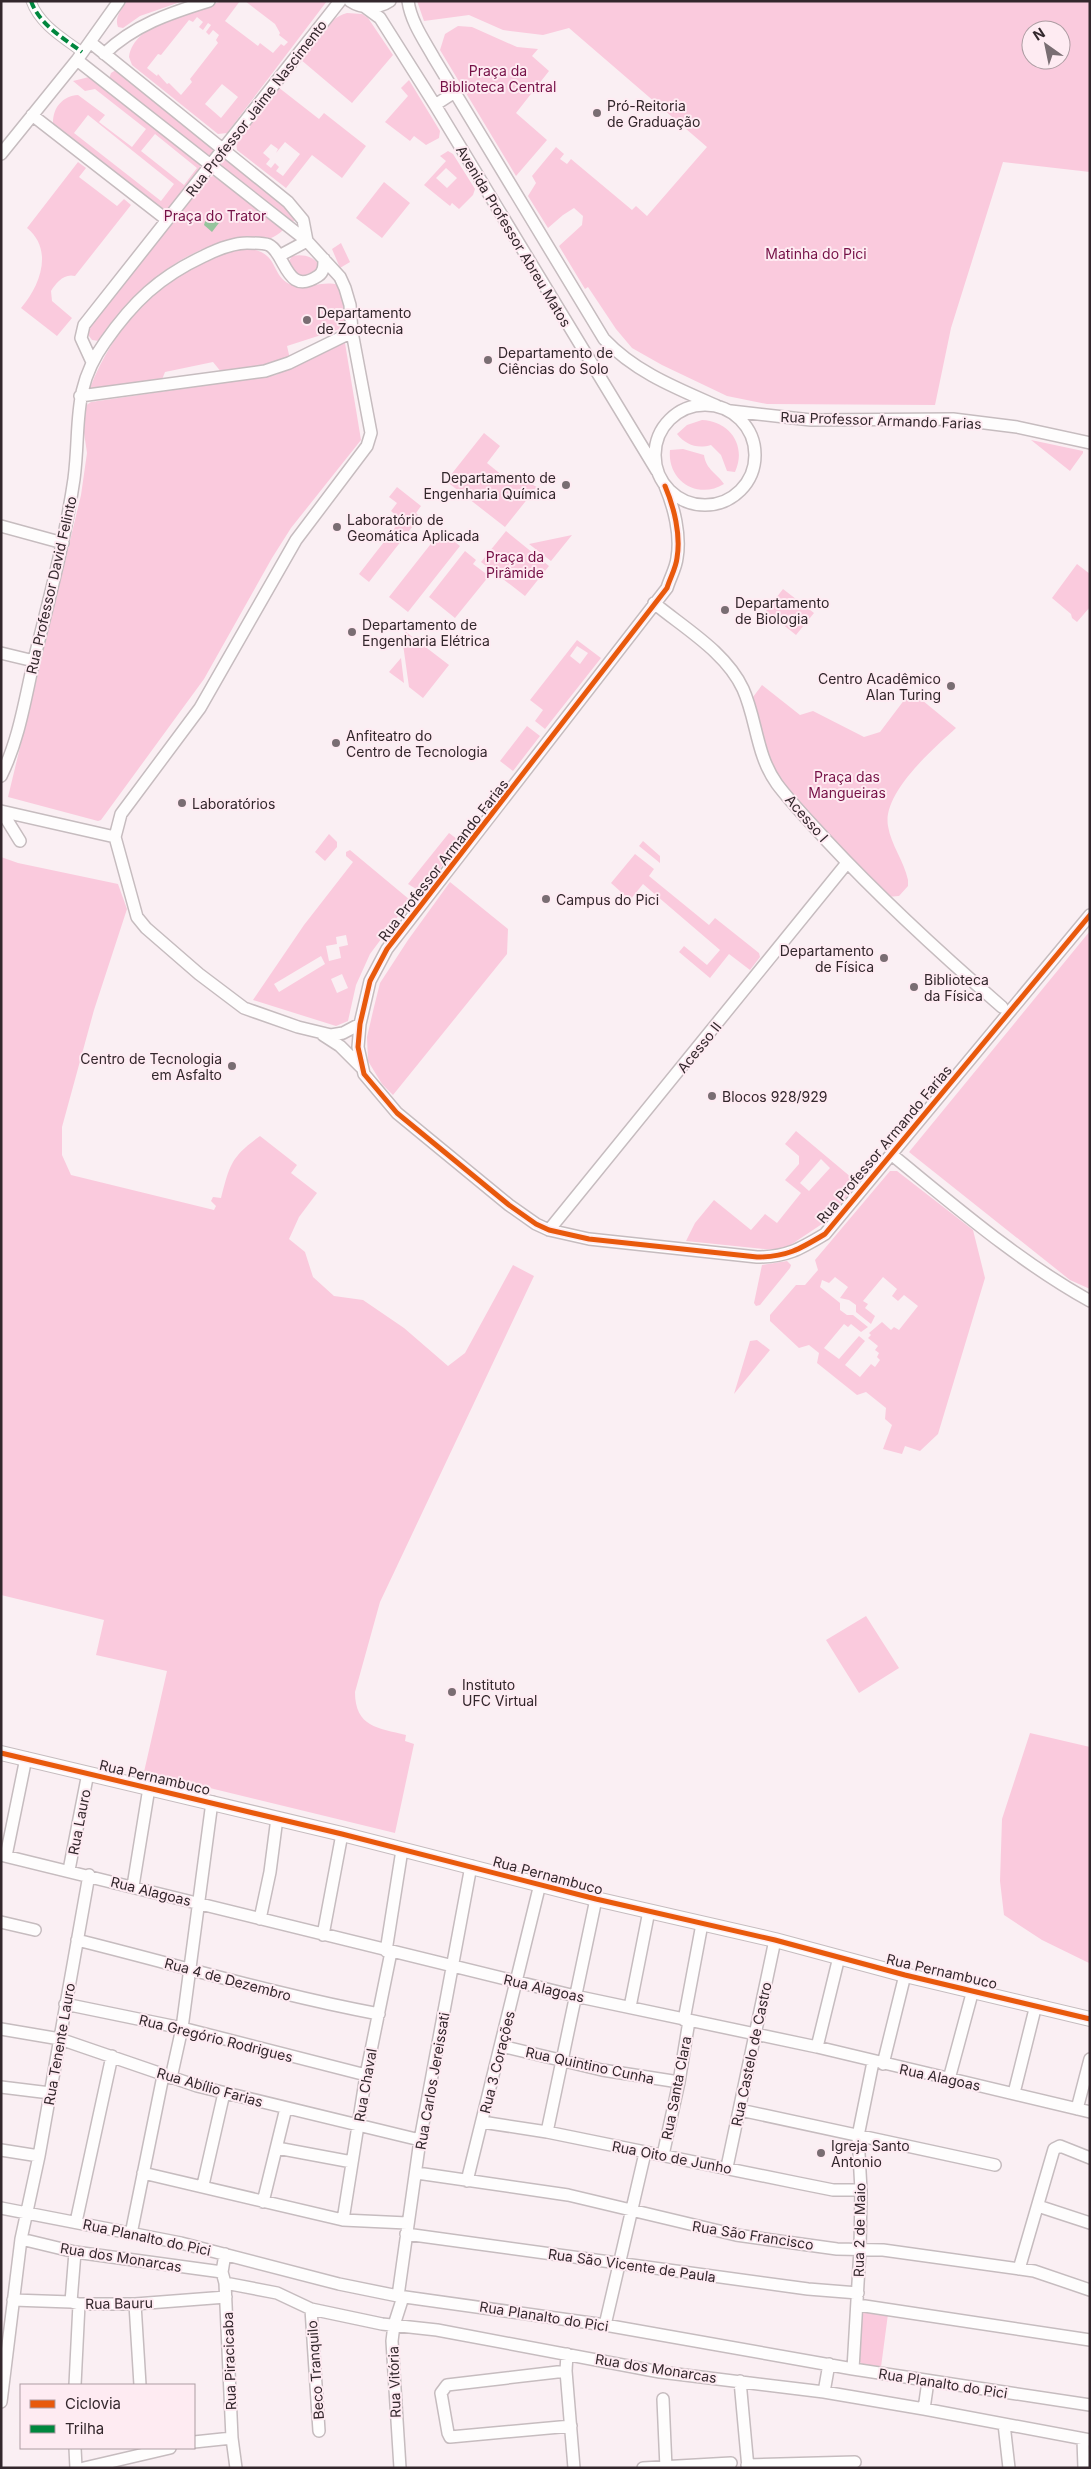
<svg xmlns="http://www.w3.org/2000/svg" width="1091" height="2469" font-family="Inter,sans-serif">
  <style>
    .green { fill: #facadd; fill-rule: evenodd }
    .water { fill: #96c49d }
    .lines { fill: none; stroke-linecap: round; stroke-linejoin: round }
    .pedestrian-casing { stroke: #c6bcbf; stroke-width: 11 }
    .minor-casing { stroke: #c6bcbf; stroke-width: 14 }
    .tertiary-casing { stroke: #c6bcbf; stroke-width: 16 }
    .pedestrian { stroke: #fefdfd; stroke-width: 9 }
    .minor { stroke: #fefdfd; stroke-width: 11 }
    .tertiary { stroke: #fefdfd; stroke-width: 14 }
    .quiet { stroke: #00873e; stroke-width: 4; stroke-dasharray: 8 4; stroke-linecap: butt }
    .cycleway-casing { stroke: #feebf2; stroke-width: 8 }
    .cycleway { stroke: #e8590c; stroke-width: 5 }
    .poi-dot { fill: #796d72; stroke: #feebf2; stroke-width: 2 }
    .labels { text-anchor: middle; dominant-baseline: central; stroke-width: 4; stroke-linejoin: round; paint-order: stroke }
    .park-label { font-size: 14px; fill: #761147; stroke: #feebf2 }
    .poi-label { font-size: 14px; fill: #33272c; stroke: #feebf2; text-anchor: start }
    .street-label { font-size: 14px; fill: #33272c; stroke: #feebf2 }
  </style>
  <rect width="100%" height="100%" fill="#faeff3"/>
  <path class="green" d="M127,1H183L140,16L123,28L118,27C114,17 122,9 127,1Z
    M222,1H240L225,21L258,46L260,43L273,53L281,44L284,46L288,42L279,35L280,33L275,24L245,1H327L227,133L218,134L132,65L129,57C134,22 194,11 222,1ZM197,17L203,22L199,27L203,30L208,23L211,25L206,32L209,35L213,30L219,35L216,40L218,43L190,79L192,82L181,95L169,83L167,84L158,74L157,76L147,68L158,54L161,55L189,20L193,22ZM222,84L238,97L221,118L205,104Z
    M417,1H1090V172L1003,162L951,328L935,405L767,404L727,396L662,365L632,348L616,329L588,287L585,289L559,246L582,225L583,216L574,208L563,215L548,228L528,196L536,183L532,176L556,147L564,154L560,159L567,164L571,159L632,210L636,206L647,216L707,147L569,28L543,35L503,30L469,15L424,21ZM1031,30H1061V60H1031Z
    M347,13L362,14L368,18L393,55L352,103L300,59C313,43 326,19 347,13Z
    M458,26L472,27L517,47L538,49L532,56L549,71L516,113L547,140L516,176L440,50L445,34Z
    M116,70L214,148L212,155L207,157L109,79L111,73Z
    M89,77L201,166L170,208L158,209L53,123C53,107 63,96 78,95L105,115L99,122L132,147L146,129L95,89L85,91L73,81ZM88,115L174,184L161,201L74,133ZM155,134L197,168L184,185L141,151Z
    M409,80L440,131L439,138L426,145L414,136L410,141L385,122L408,96L401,88Z
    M278,87L319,119L324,113L366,146L342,178L312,155L286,188L237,150L236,142ZM285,142L300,154L283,176L276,171L279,167L275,163L271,168L266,164L270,159L263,153L271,144L278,149L276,153Z
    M448,151L453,154L475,189L473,195L459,209L452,203L450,206L424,185L446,161L440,156ZM446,168L457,178L447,188L436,178Z
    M225,158L296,212L295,220L292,222L219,166L220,161Z
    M78,162L86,168L79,177L117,206L124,199L131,205L75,276C64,273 56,283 51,291L52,301L72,318L57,336L21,308C40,286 54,250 27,228Z
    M213,176L283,227V230C266,248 236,238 214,245C163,262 130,299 99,341L92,340L86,332L205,179Z
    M384,182L410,203L382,238L356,218Z
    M341,243L350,262L340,268L332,249Z
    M241,248C282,249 268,276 292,285C306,290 323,280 338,285L345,306L346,327L287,346L290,359L222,373L213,362L165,372L161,382L94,391L90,388C116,321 169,266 241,248Z
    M292,256C303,254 313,256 319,265L317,271L308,275H296L288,263Z
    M341,340L345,343L361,440L291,528L272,558L204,679L101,820L98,821L8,797L81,495L87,453L82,419L85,406L91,402L276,375Z
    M702,420C730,421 747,446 735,472L727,471L721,455L711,445C697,449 686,445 677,434L687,425Z
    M484,433L500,446L487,463L503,476L521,479L537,487L505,527L446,481Z
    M1031,440L1083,451V453L1070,471Z
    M683,449L704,455C706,470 717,473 724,484C698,500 667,481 670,450Z
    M397,487L421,506L416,513L420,517L369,582L359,574L401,520L391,511L397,503L389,497Z
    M441,531L460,546L408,612L389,597Z
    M506,531L549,566L525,596L481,562Z
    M572,535L551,561L529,544Z
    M465,551L476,560L473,564L489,576L455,618L429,597Z
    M1077,564L1090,574V607L1077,622L1072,618L1071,614L1052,598Z
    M783,589L814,613L796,635L766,611Z
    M406,632L449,665L423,698L409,687L402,637Z
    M577,640L601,658L545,729L535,721L543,710L530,700ZM577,646L588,653L580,664L570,656Z
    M401,658L404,683L389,672Z
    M762,685L800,715L813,711L864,737L880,732L911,691L956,728C934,748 882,793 888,826C891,845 904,861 908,880V886L899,896L887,897C851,859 792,807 770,760C761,740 757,718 753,697Z
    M527,726L540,736L513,771L500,761Z
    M449,833L461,842L421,892L408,884Z
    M329,834L337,842V847L325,861L315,852Z
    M643,841L660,856V863L639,846Z
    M350,850L410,900L370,954L356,985L348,1021L336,1026L253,1000L304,925L353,862L346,856V852ZM346,935L348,945L339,947L341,958L329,961L326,946L337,944L336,937ZM321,956L325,964L279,992L274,984ZM342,974L348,988L337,993L331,979Z
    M635,854L654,869L649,876L709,925L715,918L759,953L760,957L750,970L729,954L710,978L679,952L684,946L707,965L720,950L643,884L630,900L611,883Z
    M1,857L18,863L118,884L127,909L94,1010L62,1127V1155L71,1175L214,1210L216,1206L211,1201L213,1197L221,1198C230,1164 231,1157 260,1136L297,1165L291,1173L317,1193L299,1217L289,1239L305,1252L313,1277L334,1296L363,1300L404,1328L448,1366L465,1353L513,1265L534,1276L380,1602L355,1692C355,1727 378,1728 406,1735L405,1741L414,1744L395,1833L144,1772L167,1671L96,1655L104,1620L1,1595Z
    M450,882L508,929L507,954L393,1095L382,1084L368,1061L367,1037L374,1007L380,983L408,940Z
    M1090,931V1289L1070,1280L909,1152Z
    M796,1131L858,1183L825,1222L789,1246L773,1250L686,1241L695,1223L714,1200L751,1230L765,1214L777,1223L801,1193L785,1180L799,1164V1156L785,1144ZM821,1159L830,1168L809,1191L800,1183Z
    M890,1171H897L973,1230L985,1278L938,1434L920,1451L905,1446L902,1454L883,1449L892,1425L885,1419L886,1408L866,1392L857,1395L817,1363L819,1353L809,1345L799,1348L770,1321V1315L796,1285H805L818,1270L815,1260ZM835,1277L848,1287L840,1298L849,1300L856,1305V1312L871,1324L875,1316L865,1308L868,1304L863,1301L883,1277L897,1289L892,1296L898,1301L904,1295L918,1306L899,1330L894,1327L891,1330L882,1322L869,1333L871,1335L868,1338L878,1346L875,1350L879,1353L877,1357L880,1360L875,1367L871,1364L860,1377L845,1365L865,1341L859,1336L839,1359L824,1348L844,1324L848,1327L851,1324L861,1332L868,1327L853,1315H847L840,1310V1303L820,1287L822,1280L829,1283Z
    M787,1261L791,1265L790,1268L760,1305L756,1306L754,1303L762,1265Z
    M757,1340L770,1350L734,1394L750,1341Z
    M866,1616L899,1668L859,1693L826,1640Z
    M1030,1733L1090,1747L1089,1963L1042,1940L1004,1915L1000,1881L1002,1819Z
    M864,2311L888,2314L881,2367L862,2364L859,2361L862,2313Z"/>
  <path class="water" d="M207,215H210V219H216V216L222,219L212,232L204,225Z"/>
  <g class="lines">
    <defs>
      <path id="pedestrian" d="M31,1C39,24 63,38 82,52"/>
      <path id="minor" d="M350,1C362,9 378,9 390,1
        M408,1C411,22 424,40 434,58L604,339C635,372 676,388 717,406
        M365,7L380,18L435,105L657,471
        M90,42L288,202L303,220L307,241
        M104,54C134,25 170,13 209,1
        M77,60L307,241L340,277L345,288L350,305L352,332L371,433L367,446L296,540L200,708L121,814L115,837L137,917L146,928L199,974L244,1008L298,1027L331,1035L343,1033L360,1024
        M435,105L455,92
        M32,115L167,220
        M1,154L77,60L119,1
        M279,256L307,241
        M92,362L81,338L84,325L340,1
        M80,396L265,371L289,363L352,332
        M655 455a50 50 0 1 1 100 0a50 50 0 1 1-100 0Z
        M731,411L811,420L953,419L1017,427L1090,443
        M665,486C674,507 681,535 677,558C676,568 670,578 667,588L387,949L370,981L360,1024L358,1047L364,1074L397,1113L509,1205L536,1224L549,1230L589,1239L757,1257C787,1257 800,1249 825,1234L1090,915
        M1,526L63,543
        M654,603C684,628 726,652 743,689C757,720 756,755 777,784C792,804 810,822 827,841C882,900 941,954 1002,1007
        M1,653L34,661
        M1,776C19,740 25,699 34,660C49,600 65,540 74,479C81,426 71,389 105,342C133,302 159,277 204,256C216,250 232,243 247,243C253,243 263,243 269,245C286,254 286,297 318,276C324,272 324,266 324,259
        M1,811L115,837
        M2,812L20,841
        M323,1035L340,1046L362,1068
        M891,1154C955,1206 1018,1261 1090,1301
        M549,1230L847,863
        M1,1855L575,1996L817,2047L1090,2112
        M6,1856L26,1758
        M69,1870L88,1773
        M133,1886L149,1788
        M260,1919L270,1872L277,1818
        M1,1922L35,1930
        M323,1935L342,1834
        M77,1940C178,1965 277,1995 379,2014
        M386,1951L402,1850
        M65,2004L182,2028L366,2075
        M630,2007L649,1911
        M684,2020L702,1924
        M1,2029L60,2039L197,2086L420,2140
        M501,2046L602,2070L679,2082
        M817,2047L839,1957
        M883,2064L905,1975
        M171,2078L182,2028L212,1802
        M949,2079L973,1990
        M1,2087L50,2093
        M1014,2093L1036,2005
        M1077,2109L1090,2059
        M740,2110L995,2165
        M482,2122L547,2132L798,2183L833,2190H861
        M547,2132L596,1899
        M277,2148L352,2162
        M1,2150L39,2156
        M663,2155L679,2082L689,2021
        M727,2167L775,1940
        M143,2173L343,2220L407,2223
        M417,2173L568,2195L736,2235L837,2249L883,2250L1034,2271L1090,2290
        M467,2181L540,1884
        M203,2185L224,2093
        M263,2202L286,2108
        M1038,2206L1090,2223
        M1,2208L181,2243L339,2284L398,2296L605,2325L853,2369L1090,2405
        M343,2220L366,2075L391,1952
        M76,2222L112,2056
        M131,2234L163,2076
        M406,2234L808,2289L858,2293
        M21,2239L75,2252L222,2272
        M225,2254L222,2272L225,2283L232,2438L236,2468
        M1019,2269L1054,2149L1060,2146L1090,2158
        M225,2283L277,2293L311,2309L382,2324L437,2330L660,2372L824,2392L924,2409L1090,2440
        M398,2296L420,2140L471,1866
        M13,2300L71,2302L79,2304H135L226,2297
        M71,2302L75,2252
        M135,2304L140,2385
        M858,2305L1090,2340
        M311,2309L319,2431
        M605,2325L645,2153
        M567,2354L566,2371L574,2468
        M853,2369L860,2249L861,2190L858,2136L873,2062
        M566,2371L447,2385L441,2393L448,2433L450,2437L571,2426
        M740,2381L748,2468
        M75,2385L79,2304
        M824,2392L829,2364
        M663,2399L666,2468
        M1,2402L21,2239L39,2156L89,1875
        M924,2409L928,2381
        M1004,2424L1009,2468
        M1083,2439L1084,2468
        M194,2442L232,2438
        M75,2448L76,2468
        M747,2465L855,2462
        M84,2468L170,2448
        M400,2468L392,2341L394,2325L403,2297
        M643,2468L731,2463"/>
      <path id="tertiary" d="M1,1753L342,1834L596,1899L775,1940L905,1975L1090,2019"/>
    </defs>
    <use href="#pedestrian" class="pedestrian-casing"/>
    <use href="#minor" class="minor-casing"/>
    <use href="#tertiary" class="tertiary-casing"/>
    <use href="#pedestrian" class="pedestrian"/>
    <use href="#minor" class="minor"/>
    <use href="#tertiary" class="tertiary"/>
    <path class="quiet" d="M31,1C39,24 63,38 82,52"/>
    <defs>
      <path id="cycleway" d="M665,486C674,507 681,535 677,558C676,568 670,578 667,588L387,949L370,981L360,1024L358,1047L364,1074L397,1113L509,1205L536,1224L549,1230L589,1239L757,1257C787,1257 800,1249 825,1234L1090,915
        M1,1753L342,1834L596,1899L775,1940L905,1975L1090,2019"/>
    </defs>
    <use href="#cycleway" class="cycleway-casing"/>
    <use href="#cycleway" class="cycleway"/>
  </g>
  <g class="poi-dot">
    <circle cx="597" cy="113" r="5"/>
    <circle cx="307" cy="320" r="5"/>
    <circle cx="488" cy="360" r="5"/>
    <circle cx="566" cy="485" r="5"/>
    <circle cx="337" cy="527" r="5"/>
    <circle cx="725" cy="610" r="5"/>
    <circle cx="352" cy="632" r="5"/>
    <circle cx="951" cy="686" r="5"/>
    <circle cx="336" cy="743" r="5"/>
    <circle cx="182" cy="803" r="5"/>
    <circle cx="546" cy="899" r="5"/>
    <circle cx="884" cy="958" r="5"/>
    <circle cx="914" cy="987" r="5"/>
    <circle cx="232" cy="1066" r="5"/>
    <circle cx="712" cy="1096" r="5"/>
    <circle cx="452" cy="1692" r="5"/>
    <circle cx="821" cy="2153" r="5"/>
  </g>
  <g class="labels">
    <g class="park-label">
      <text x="498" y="70">Praça da<tspan x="498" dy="16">Biblioteca Central</tspan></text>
      <text x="215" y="215">Praça do Trator</text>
      <text x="816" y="253">Matinha do Pici</text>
      <text x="515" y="556">Praça da<tspan x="515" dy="16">Pirâmide</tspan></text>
      <text x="847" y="776">Praça das<tspan x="847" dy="16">Mangueiras</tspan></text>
    </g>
    <g class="poi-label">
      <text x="607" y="105">Pró-Reitoria<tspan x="607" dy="16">de Graduação</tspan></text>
      <text x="317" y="312">Departamento<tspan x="317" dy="16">de Zootecnia</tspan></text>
      <text x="498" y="352">Departamento de<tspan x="498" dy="16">Ciências do Solo</tspan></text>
      <text x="556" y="477" text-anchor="end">Departamento de<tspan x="556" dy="16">Engenharia Química</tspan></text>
      <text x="347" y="519">Laboratório de<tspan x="347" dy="16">Geomática Aplicada</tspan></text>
      <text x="735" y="602">Departamento<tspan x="735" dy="16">de Biologia</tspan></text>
      <text x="362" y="624">Departamento de<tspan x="362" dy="16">Engenharia Elétrica</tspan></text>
      <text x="941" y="678" text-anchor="end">Centro Acadêmico<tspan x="941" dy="16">Alan Turing</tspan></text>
      <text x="346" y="735">Anfiteatro do<tspan x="346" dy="16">Centro de Tecnologia</tspan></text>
      <text x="192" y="803">Laboratórios</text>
      <text x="556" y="899">Campus do Pici</text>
      <text x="874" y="950" text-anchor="end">Departamento<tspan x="874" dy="16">de Física</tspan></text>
      <text x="924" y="979">Biblioteca<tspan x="924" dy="16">da Física</tspan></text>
      <text x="222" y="1058" text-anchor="end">Centro de Tecnologia<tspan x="222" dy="16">em Asfalto</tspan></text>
      <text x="722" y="1096">Blocos 928/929</text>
      <text x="462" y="1684">Instituto<tspan x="462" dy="16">UFC Virtual</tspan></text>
      <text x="831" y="2145">Igreja Santo<tspan x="831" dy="16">Antonio</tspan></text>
    </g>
    <g class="street-label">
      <text transform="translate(256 108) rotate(-52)">Rua Professor Jaime Nascimento</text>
      <text transform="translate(514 236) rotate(59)">Avenida Professor Abreu Matos</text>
      <text transform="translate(881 420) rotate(2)">Rua Professor Armando Farias</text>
      <text transform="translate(51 585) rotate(-77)">Rua Professor David Felinto</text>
      <text transform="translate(807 818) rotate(49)">Acesso I</text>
      <text transform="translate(443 860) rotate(-52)">Rua Professor Armando Farias</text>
      <text transform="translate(699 1047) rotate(-51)">Acesso II</text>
      <text transform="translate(884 1144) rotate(-50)">Rua Professor Armando Farias</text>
      <text transform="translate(155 1777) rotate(13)">Rua Pernambuco</text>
      <text transform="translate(79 1822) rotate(-79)">Rua Lauro</text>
      <text transform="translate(548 1875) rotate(15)">Rua Pernambuco</text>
      <text transform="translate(151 1891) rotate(14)">Rua Alagoas</text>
      <text transform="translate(942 1971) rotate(13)">Rua Pernambuco</text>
      <text transform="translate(228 1979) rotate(15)">Rua 4 de Dezembro</text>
      <text transform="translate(544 1988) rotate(13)">Rua Alagoas</text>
      <text transform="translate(216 2038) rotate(14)">Rua Gregório Rodrigues</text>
      <text transform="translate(59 2044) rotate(-80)">Rua Tenente Lauro</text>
      <text transform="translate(751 2054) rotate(-78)">Rua Castelo de Castro</text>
      <text transform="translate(497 2062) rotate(-76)">Rua 3 Corações</text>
      <text transform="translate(590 2065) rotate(12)">Rua Quintino Cunha</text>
      <text transform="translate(940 2077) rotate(12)">Rua Alagoas</text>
      <text transform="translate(432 2081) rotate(-80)">Rua Carlos Jereissati</text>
      <text transform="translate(365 2085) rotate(-80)">Rua Chaval</text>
      <text transform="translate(210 2087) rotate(16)">Rua Abílio Farias</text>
      <text transform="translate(676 2088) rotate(-79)">Rua Santa Clara</text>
      <text transform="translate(672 2157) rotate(11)">Rua Oito de Junho</text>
      <text transform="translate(859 2230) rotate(-89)">Rua 2 de Maio</text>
      <text transform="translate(753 2235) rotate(9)">Rua São Francisco</text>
      <text transform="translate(147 2237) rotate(12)">Rua Planalto do Pici</text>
      <text transform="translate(121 2257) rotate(9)">Rua dos Monarcas</text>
      <text transform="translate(632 2265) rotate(8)">Rua São Vicente de Paula</text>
      <text transform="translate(119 2303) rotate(-1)">Rua Bauru</text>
      <text transform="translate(544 2316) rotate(9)">Rua Planalto do Pici</text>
      <text transform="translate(229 2361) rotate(-92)">Rua Piracicaba</text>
      <text transform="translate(656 2368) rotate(9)">Rua dos Monarcas</text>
      <text transform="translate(315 2370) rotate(-94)">Beco Tranquilo</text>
      <text transform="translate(394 2382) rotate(-92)">Rua Vitória</text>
      <text transform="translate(943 2383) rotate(9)">Rua Planalto do Pici</text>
    </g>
  </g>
  <rect width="1091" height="2469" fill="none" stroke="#33272c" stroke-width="5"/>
  <rect x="20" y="2384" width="175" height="65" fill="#feebf2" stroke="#ad9da3"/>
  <rect x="30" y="2400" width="25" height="8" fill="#e8590c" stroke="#ad9da3"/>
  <text x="65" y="2409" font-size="15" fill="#33272c">Ciclovia</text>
  <rect x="30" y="2425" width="25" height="8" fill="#00873e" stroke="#ad9da3"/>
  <text x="65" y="2434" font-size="15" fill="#33272c">Trilha</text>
  <g transform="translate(1046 45) rotate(327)"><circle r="24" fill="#feebf2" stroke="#ad9da3"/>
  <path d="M0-4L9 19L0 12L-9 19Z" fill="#796d72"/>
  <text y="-8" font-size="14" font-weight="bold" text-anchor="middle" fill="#33272c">N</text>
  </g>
</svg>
